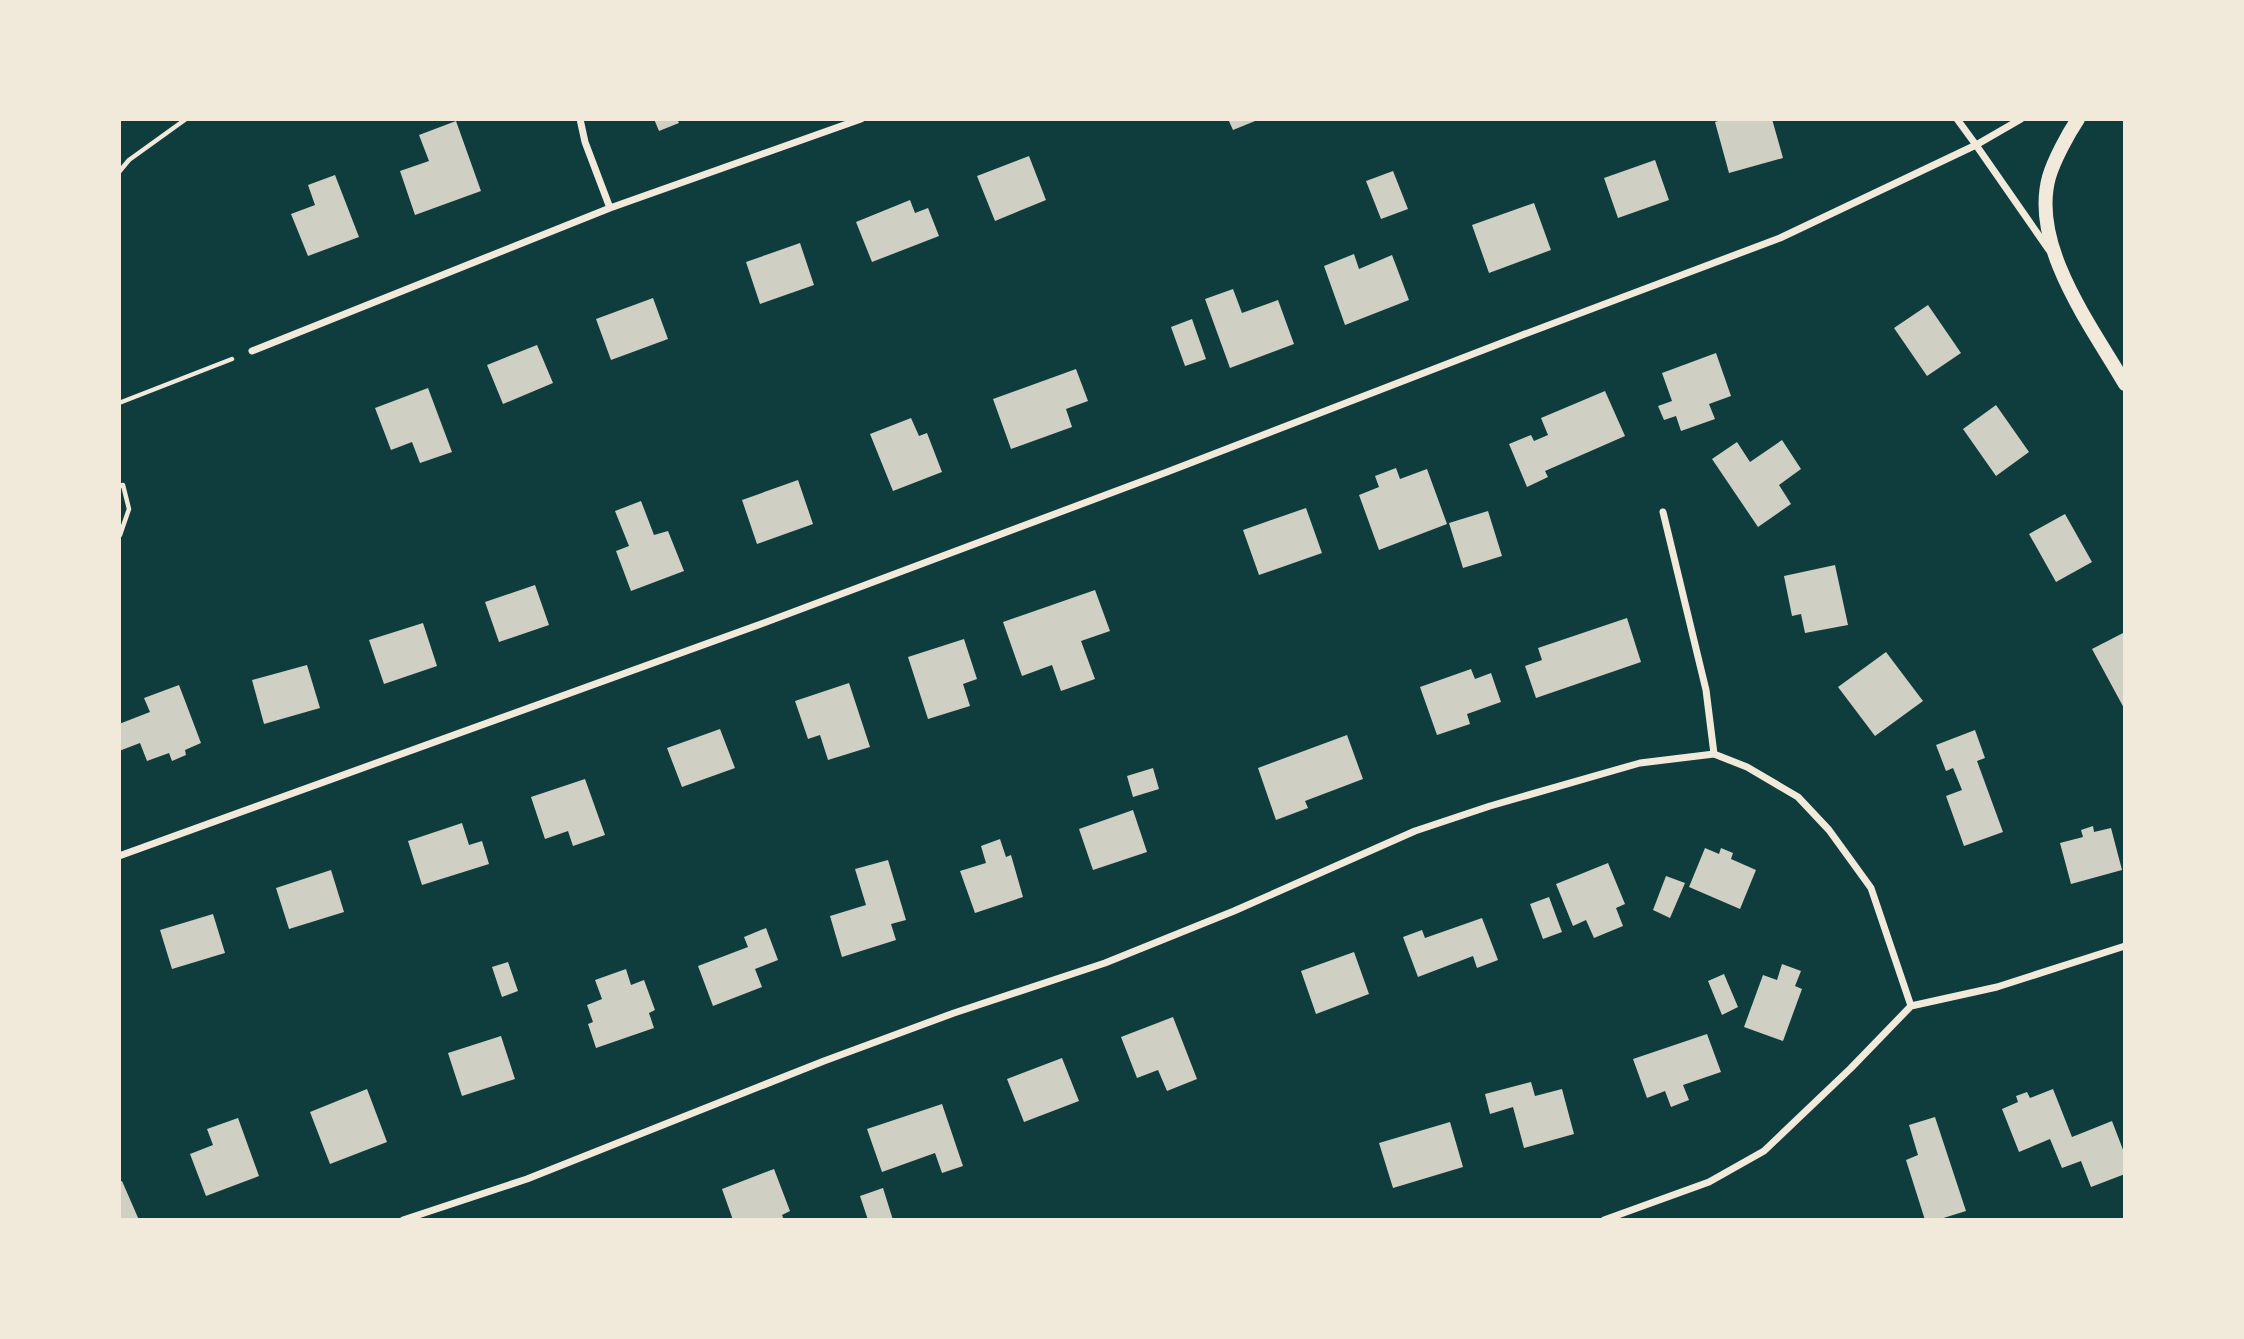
<svg xmlns="http://www.w3.org/2000/svg" width="2244" height="1339" font-family="Barlow,sans-serif">
  <style>
    .building { fill: #cfcfc3 }
    .lines { fill: none; stroke-linecap: round; stroke-linejoin: round }
    .path { stroke: #f1e9da; stroke-width: 4.5 }
    .minor { stroke: #f1e9da; stroke-width: 7 }
    .secondary { stroke: #f1e9da; stroke-width: 14 }
  </style>
  <rect width="100%" height="100%" fill="#0f3d3e"/>
  <path class="building" d="M654,119H677L679,123L659,131Z
    M1228,119H1260L1233,130Z
    M1724,119H1772L1783,158L1729,173L1715,122Z
    M456,121L481,191L415,215L400,171L429,161L419,135Z
    M1029,156L1046,200L995,221L977,176Z
    M1655,160L1669,200L1618,218L1604,178Z
    M1393,171L1408,209L1381,219L1366,181Z
    M335,175L359,237L308,256L291,214L315,205L308,185Z
    M910,200L915,213L928,208L939,236L872,262L856,222Z
    M1534,203L1551,250L1489,273L1472,225Z
    M800,243L814,285L760,304L746,262Z
    M1354,254L1359,269L1392,255L1409,300L1345,325L1324,266Z
    M1233,289L1242,313L1278,300L1294,344L1230,368L1205,299Z
    M653,298L668,339L611,360L596,319Z
    M1928,305L1961,353L1927,376L1894,328Z
    M1192,319L1206,359L1185,366L1171,327Z
    M537,345L553,383L503,404L487,365Z
    M1716,353L1731,396L1709,404L1715,419L1681,431L1676,416L1664,420L1658,406L1672,401L1662,373Z
    M1076,369L1088,401L1066,409L1072,427L1011,449L993,399Z
    M428,388L452,452L420,463L412,442L391,450L375,408Z
    M1605,391L1625,436L1545,471L1548,477L1527,487L1509,444L1531,435L1534,441L1548,435L1541,418Z
    M1996,405L2029,452L1996,476L1963,429Z
    M911,418L919,436L927,433L942,472L893,491L870,434Z
    M1782,440L1801,469L1779,485L1791,504L1758,527L1712,459L1737,442L1750,462Z
    M1396,468L1400,479L1427,469L1447,524L1379,550L1359,495L1379,487L1375,476Z
    M798,480L813,524L757,544L742,500Z
    M641,501L654,535L668,531L684,571L631,591L616,551L629,546L615,511Z
    M1306,508L1322,553L1259,575L1243,530Z
    M1488,511L1502,556L1463,568L1449,523Z
    M2065,514L2092,562L2056,582L2029,534Z
    M1835,565L1848,625L1805,633L1801,614L1792,616L1784,576Z
    M535,585L549,625L499,642L485,602Z
    M1095,590L1110,631L1081,641L1095,679L1061,691L1052,665L1022,676L1003,622Z
    M1627,618L1641,662L1536,698L1525,666L1542,660L1538,648Z
    M423,623L437,666L384,684L369,640Z
    M2125,632V710L2092,649Z
    M964,639L977,679L963,684L970,706L928,719L908,657Z
    M1886,652L1923,701L1875,736L1838,687Z
    M307,665L320,708L264,724L252,680Z
    M1471,669L1475,679L1491,673L1501,702L1467,714L1470,724L1437,735L1420,687Z
    M849,683L870,747L828,760L820,735L808,739L795,701Z
    M179,685L201,743L185,750L186,755L172,761L169,753L147,761L140,743L119,751V724L150,712L144,698Z
    M720,729L735,768L682,787L667,748Z
    M1975,730L1985,758L1977,761L2003,832L1964,846L1946,796L1962,790L1953,768L1946,771L1936,745Z
    M1347,735L1363,779L1305,801L1308,808L1276,820L1258,768Z
    M1153,768L1159,789L1133,797L1127,776Z
    M585,779L605,835L573,846L568,831L545,839L531,797Z
    M1133,810L1147,852L1093,870L1079,829Z
    M462,823L469,845L482,841L489,864L422,885L408,841Z
    M2093,826L2094,832L2111,828L2122,870L2071,884L2060,843L2083,837L2081,830Z
    M1000,839L1006,857L1011,855L1023,897L975,913L960,871L986,863L981,846Z
    M1705,848L1719,854L1721,848L1733,853L1731,859L1756,870L1740,909L1689,887Z
    M888,860L906,920L891,924L896,940L842,957L830,916L866,905L855,869Z
    M1608,863L1625,904L1616,908L1623,926L1594,938L1586,920L1573,926L1556,884Z
    M331,870L344,912L289,929L276,888Z
    M1666,876L1685,883L1670,918L1653,910Z
    M1549,897L1562,932L1543,939L1530,904Z
    M213,914L225,953L172,969L160,930Z
    M1482,918L1498,960L1477,968L1473,956L1418,977L1403,937L1422,930L1425,938Z
    M766,928L778,960L755,969L762,987L713,1006L698,966L748,947L744,937Z
    M1354,952L1369,994L1316,1014L1301,971Z
    M508,962L518,991L502,997L492,967Z
    M1782,964L1801,971L1795,986L1802,989L1783,1041L1744,1027L1763,975L1777,980Z
    M626,969L631,985L644,980L655,1010L649,1013L654,1028L596,1048L588,1024L593,1022L587,1005L602,999L595,980Z
    M1724,974L1738,1007L1722,1015L1708,981Z
    M1173,1017L1197,1079L1167,1091L1158,1070L1137,1078L1121,1037Z
    M1707,1034L1721,1072L1683,1085L1689,1100L1671,1107L1665,1091L1647,1098L1633,1059Z
    M501,1036L515,1079L462,1096L448,1053Z
    M1062,1058L1079,1101L1024,1122L1007,1079Z
    M1531,1082L1535,1096L1562,1089L1574,1134L1524,1148L1513,1107L1490,1114L1485,1094Z
    M367,1089L387,1142L330,1164L310,1112Z
    M2053,1089L2072,1137L2112,1121L2125,1155V1174L2091,1187L2081,1161L2062,1168L2050,1139L2019,1152L2002,1109L2018,1102L2016,1096L2027,1092L2030,1098Z
    M942,1104L963,1166L942,1173L935,1153L882,1172L867,1129Z
    M1935,1117L1966,1211L1937,1220H1925L1906,1160L1918,1155L1909,1125Z
    M238,1118L259,1176L206,1196L190,1154L213,1145L207,1129Z
    M1450,1122L1463,1167L1393,1188L1379,1143Z
    M774,1169L790,1211L782,1215L784,1220H733L722,1189Z
    M122,1181L139,1220H119V1182Z
    M883,1188L893,1220H868L860,1196Z"/>
  <g class="lines">
    <path class="path" d="M119,172L129,160L186,119
      M119,403L232,359
      M119,486L123,485L129,509L120,535"/>
    <path class="minor" d="M580,119L585,142L610,208
      M1957,119L1976,145L2021,119
      M252,351L610,208L861,119
      M1663,512L1706,690L1714,754
      M119,856L761,624L1167,472L1517,337L1780,238L1976,145L2049,250
      M403,1220L527,1179L824,1061L954,1013L1105,963L1234,911L1415,831L1490,806L1640,763L1714,754L1747,767L1798,797L1829,830L1871,888L1911,1006
      M1604,1220L1709,1182L1764,1151L1851,1068L1911,1006L1997,987L2125,946"/>
    <path class="secondary" d="M2078,119C2068,134 2054,160 2049,177C2030,246 2092,327 2125,384"/>
  </g>
  <rect width="2244" height="1339" fill="none" stroke="#f1e9da" stroke-width="242"/>
</svg>
